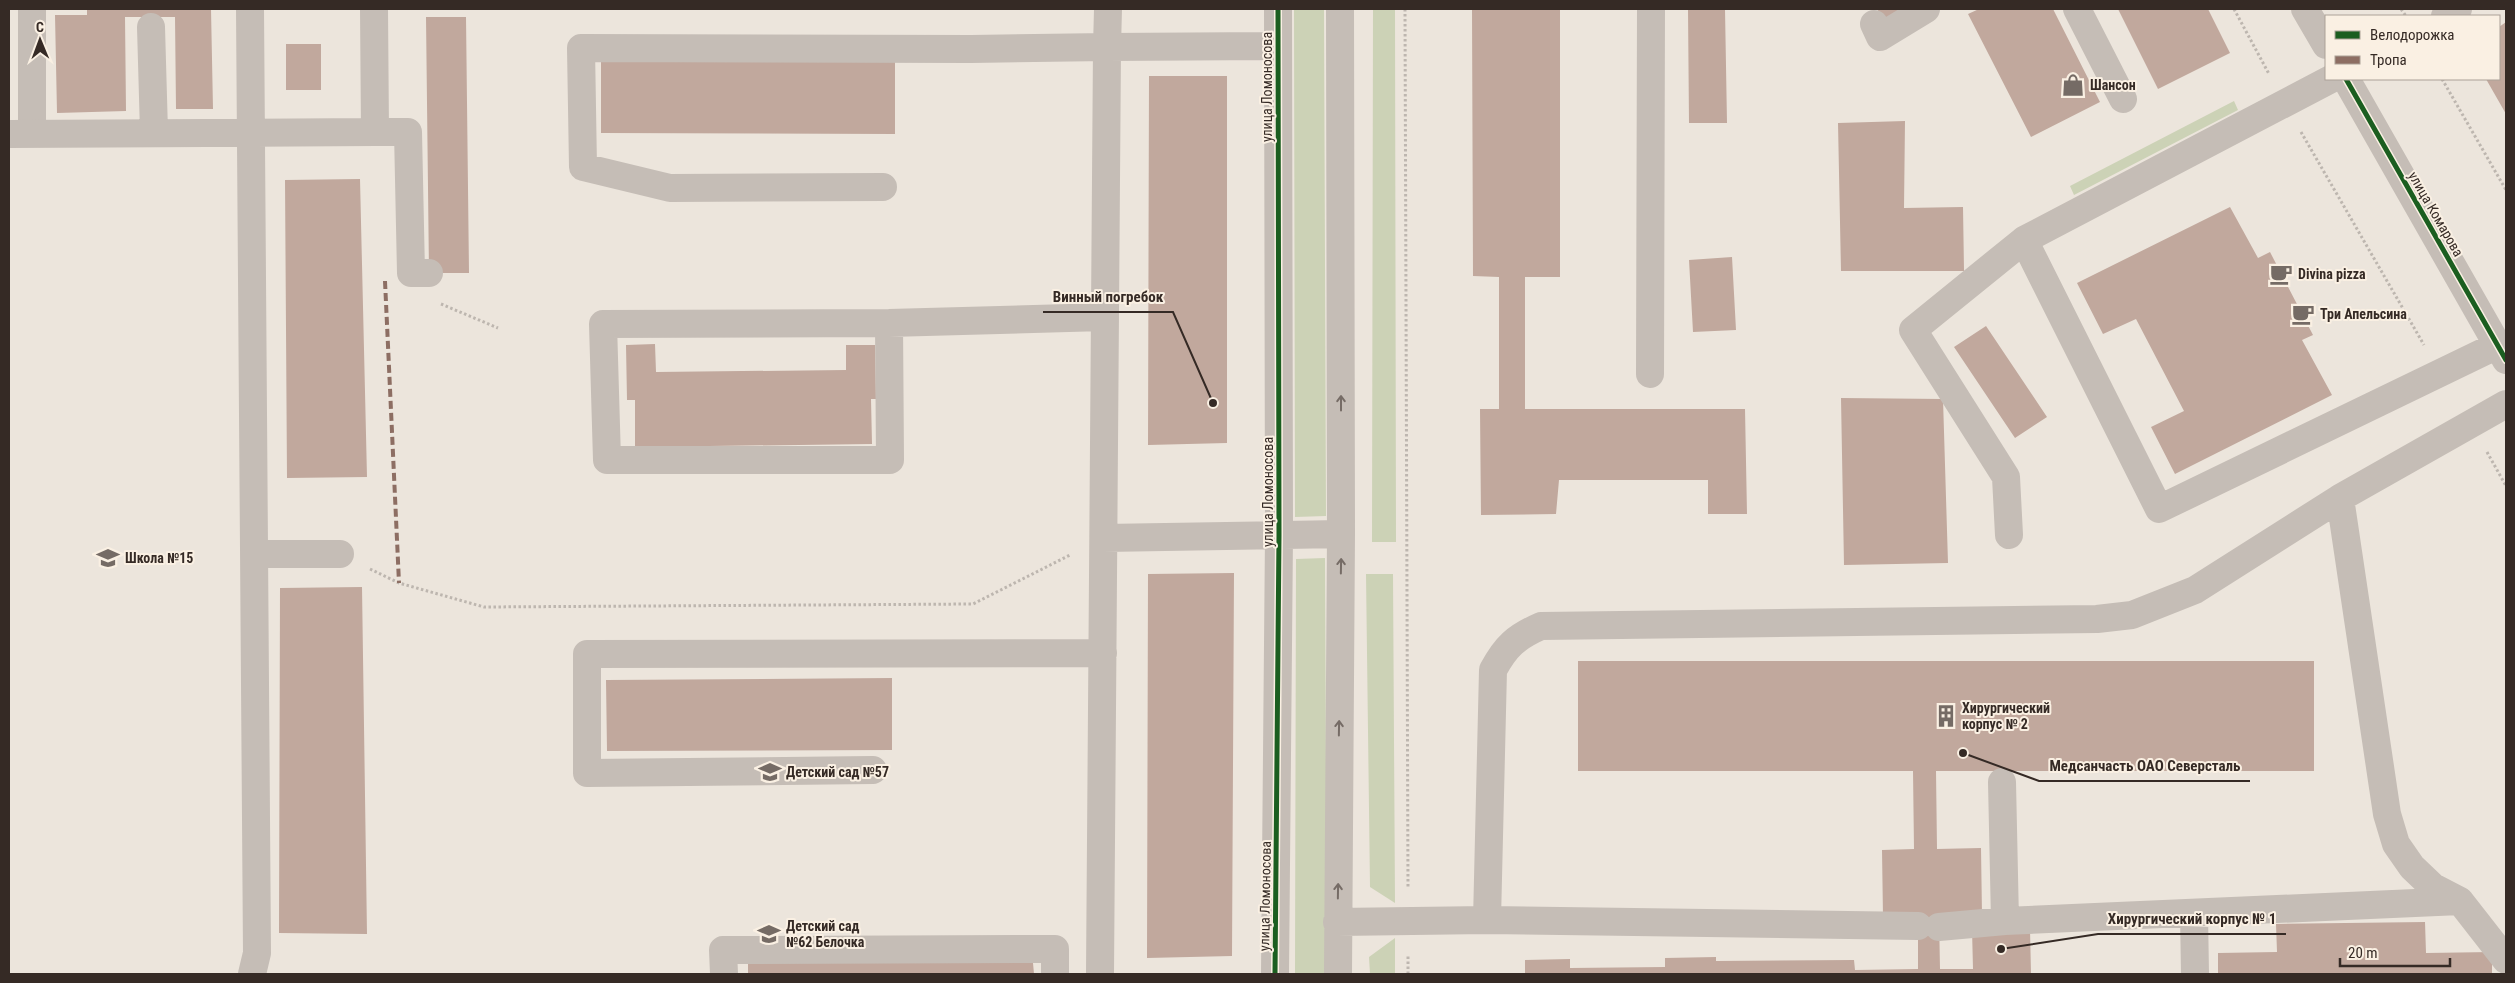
<svg xmlns="http://www.w3.org/2000/svg" width="2515" height="983" font-family="'Roboto Condensed',sans-serif">
  <style>
    .green { fill: #ccd2b6 }
    .building { fill: #c1a89d }
    .lines { fill: none; stroke-linecap: round; stroke-linejoin: round }
    .path { stroke: #bdb6af; stroke-width: 3; stroke-dasharray: 2.5 2.5; stroke-linecap: butt }
    .minor { stroke: #c5bdb6; stroke-width: 28 }
    .quiet { stroke: #8d6e63; stroke-width: 4; stroke-dasharray: 8 4; stroke-linecap: butt }
    .cycleway-casing { stroke: #faf0e3; stroke-width: 8 }
    .cycleway { stroke: #1b5e20; stroke-width: 5 }
    .oneway { stroke: #766c66 }
    .labels { text-anchor: middle; dominant-baseline: central; stroke-width: 4; stroke-linejoin: round; paint-order: stroke }
    .poi-label { font-size: 14px; font-weight: bold; fill: #352a25; stroke: #faf0e3; text-anchor: start }
    .street-label { font-size: 14px; fill: #352a25; stroke: #faf0e3 }
    .leader { fill: none; stroke: #352a25; stroke-width: 2 }
    .callout-dot { fill: #352a25; stroke: #faf0e3; stroke-width: 2 }
    .callout-label { font-size: 15px; text-anchor: middle; font-weight: bold; fill: #352a25; stroke: #faf0e3; stroke-width: 4; stroke-linejoin: round; paint-order: stroke }
  </style>
  <rect width="100%" height="100%" fill="#ece5dc"/>
  <path class="green" d="M1294,9H1324L1326,516L1295,517Z
    M1373,9H1395L1396,542H1372Z
    M2234,101L2238,110L2074,195L2070,186Z
    M1325,558L1327,974H1295L1296,559Z
    M1366,574H1393L1395,903L1370,887Z
    M1395,938V974H1370L1369,957Z"/>
  <path class="building" d="M87,9H211L213,109H176L175,17H125L126,111L57,113L55,15H87Z
    M1472,9H1560V277H1525V409H1745L1747,514H1708V480H1559L1556,514L1481,515L1480,409H1499V277L1473,276Z
    M1688,9H1725L1727,123H1689Z
    M1877,9H1908L1885,22Z
    M1979,9H2053L2100,102L2031,137L1968,14Z
    M2118,9H2208L2230,53L2158,89Z
    M426,17H466L469,273H429Z
    M2506,22V114L2486,79H2499V27Z
    M286,44H321V90H286Z
    M601,61L895,62V134L601,133Z
    M1149,76H1227V443L1148,445Z
    M1905,121L1904,208L1963,207L1964,271H1841L1838,123Z
    M360,179L367,477L287,478L285,180Z
    M2230,207L2258,258L2270,252L2313,335L2302,340L2332,395L2175,474L2151,427L2184,411L2136,319L2103,334L2077,283Z
    M1732,257L1736,330L1693,332L1689,260Z
    M1986,326L2047,417L2015,438L1954,347Z
    M655,344L656,372L846,370V345H875L876,399H871L872,444L635,447V400H627L626,345Z
    M1841,398L1943,399L1948,563L1844,565Z
    M1234,573L1232,956L1147,958L1148,574Z
    M362,587L367,934L279,933L280,588Z
    M1578,661H2314V771H1936L1937,849L1981,848L1982,915L1939,916L1940,969H1973L1972,929H2030L2031,974H1525V960L1570,959V968L1665,967V958L1716,957V961L1854,960L1855,970L1918,969V916L1883,917L1882,850L1914,849L1913,771H1578Z
    M892,678V750L607,751L606,680Z
    M2425,922L2426,953L2492,952V974H2218V953L2277,952L2276,924Z
    M748,961L1033,963L1034,974H748Z"/>
  <g class="lines">
    <path class="path" d="M1405,9L1408,889
      M2234,9L2269,74
      M2401,9L2406,16
      M2442,79L2506,190
      M2301,132L2424,345
      M441,304L498,328
      M2487,452L2506,486
      M370,569L399,583L484,607L973,604L1070,555
      M1408,974V955"/>
    <path class="minor" d="M250,9L257,953L252,974
      M2077,9L2123,99
      M2305,9L2326,45
      M2445,16L2458,9
      M1874,24L1880,37L1926,9
      M151,27L154,132
      M2346,79L2506,360
      M375,132H408L411,273H429
      M32,133V9
      M9,134L375,132L374,9
      M883,187L670,188L583,167L581,48L971,49L1107,47L1108,9
      M2024,240L2159,509L2498,345
      M889,323L890,460H607L603,324L889,323L1104,317
      M1650,374L1651,9
      M2340,498L2506,404
      M2009,535L2006,477L1913,330L2024,240L2331,79
      M1104,538L1341,534
      M255,554H340
      M873,770L587,773V654L1103,653
      M2002,782L2005,921
      M2194,913L2195,974
      M1487,920L1493,670C1506,646 1516,637 1541,626L2097,619L2132,615L2195,590L2340,498L2387,814L2396,844L2412,867L2433,887L2460,901L2506,960
      M1337,922L1487,920L1918,926
      M1939,927L2005,921L2460,901
      M724,974L723,950L1055,949V974
      M1100,974L1107,47L1278,46
      M1275,974L1279,535L1278,9
      M1338,974L1341,534L1340,9"/>
    <path class="quiet" d="M385,281L399,583"/>
    <defs>
      <path id="cycleway" d="M2346,79L2506,360
        M1275,974L1279,535L1278,9"/>
    </defs>
    <use href="#cycleway" class="cycleway-casing"/>
    <use href="#cycleway" class="cycleway"/>
  </g>
  <defs><path id="oneway-shaft" d="M-6 0H5M1.5-3L5.5 0L1.5 3" fill="none" stroke-width="1.6" stroke-linecap="round" stroke-linejoin="round" transform="scale(1.25)"/></defs>
  <g class="oneway">
    <use href="#oneway-shaft" transform="translate(1341 403) rotate(-90)"/>
    <use href="#oneway-shaft" transform="translate(1341 566) rotate(-89)"/>
    <use href="#oneway-shaft" transform="translate(1339 728) rotate(-89)"/>
    <use href="#oneway-shaft" transform="translate(1338 891) rotate(-89)"/>
  </g>
  <defs>
    <symbol id="shop-bare" viewBox="-9 -9 18 18"><path d="M-5-2.5h2.3a2.7 3.5 0 0 1 5.4 0H5L5.5 6h-11ZM-1.5-2.5h3a1.5 2.3 0 0 0-3 0Z" fill="#756b65" stroke="#faf0e3" stroke-width="2.5" paint-order="stroke"/></symbol>
    <symbol id="cafe-bare" viewBox="-9 -9 18 18"><path d="M-5.5-4.5H6V0H3Q3 3.5 0 3.5H-2.5Q-5.5 3.5-5.5 0ZM3-3.2v2h1.7v-2ZM-6 4.5H4V6H-6Z" fill="#756b65" stroke="#faf0e3" stroke-width="2.5" paint-order="stroke"/></symbol>
    <symbol id="school-bare" viewBox="-9 -9 18 18"><path d="M0-5L7-2L0 1L-7-2ZM-4 1L0 2.5L4 1V4Q0 6-4 4Z" fill="#756b65" stroke="#faf0e3" stroke-width="2.5" paint-order="stroke"/></symbol>
    <symbol id="building-bare" viewBox="-9 -9 18 18"><path d="M-4-6H4V6H1V3H-1V6H-4ZM-2.5-4.3h1.7v1.8h-1.7ZM.8-4.3h1.7v1.8H.8ZM-2.5-1h1.7V.8h-1.7ZM.8-1h1.7V.8H.8Z" fill="#756b65" stroke="#faf0e3" stroke-width="2.5" paint-order="stroke"/></symbol>
  </defs>
  <g fill-rule="evenodd">
    <use href="#shop-bare" x="2057" y="69" width="32" height="32"/>
    <use href="#cafe-bare" x="2265" y="258" width="32" height="32"/>
    <use href="#cafe-bare" x="2287" y="298" width="32" height="32"/>
    <use href="#school-bare" x="92" y="542" width="32" height="32"/>
    <use href="#building-bare" x="1930" y="700" width="32" height="32"/>
    <use href="#school-bare" x="754" y="756" width="32" height="32"/>
    <use href="#school-bare" x="753" y="918" width="32" height="32"/>
  </g>
  <g class="labels">
    <g class="poi-label">
      <text x="2090" y="85">Шансон</text>
      <text x="2298" y="274">Divina pizza</text>
      <text x="2320" y="314">Три Апельсина</text>
      <text x="125" y="558">Школа №15</text>
      <text x="1962" y="708">Хирургический<tspan x="1962" dy="16">корпус № 2</tspan></text>
      <text x="786" y="772">Детский сад №57</text>
      <text x="786" y="926">Детский сад<tspan x="786" dy="16">№62 Белочка</tspan></text>
    </g>
    <g class="street-label">
      <text transform="translate(1267 87) rotate(-90)">улица Ломоносова</text>
      <text transform="translate(2436 214) rotate(60)">улица Комарова</text>
      <text transform="translate(1268 492) rotate(-90)">улица Ломоносова</text>
      <text transform="translate(1265 896) rotate(-89)">улица Ломоносова</text>
    </g>
  </g>
  <path class="leader" d="M1213 403L1173 312H1043M1963 753L2039 781H2250M2001 949L2098 934H2286"/>
  <g class="callout-dot">
    <circle cx="1213" cy="403" r="5"/>
    <circle cx="1963" cy="753" r="5"/>
    <circle cx="2001" cy="949" r="5"/>
  </g>
  <g class="callout-label">
    <text x="1108" y="302">Винный погребок</text>
    <text x="2145" y="771">Медсанчасть ОАО Северсталь</text>
    <text x="2192" y="924">Хирургический корпус № 1</text>
  </g>
  <rect width="2515" height="983" fill="none" stroke="#352a25" stroke-width="20"/>
  <rect x="2325" y="15" width="175" height="65" fill="#faf0e3" stroke="#aba197"/>
  <rect x="2335" y="31" width="25" height="8" fill="#1b5e20" stroke="#aba197"/>
  <text x="2370" y="40" font-size="15" fill="#352a25">Велодорожка</text>
  <rect x="2335" y="56" width="25" height="8" fill="#8d6e63" stroke="#aba197"/>
  <text x="2370" y="65" font-size="15" fill="#352a25">Тропа</text>
  <g transform="translate(40 40) rotate(359)" stroke="#faf0e3" stroke-width="4" paint-order="stroke">
  <path d="M0-4L9 19L0 12L-9 19Z" fill="#352a25"/>
  <text y="-8" font-size="14" font-weight="bold" text-anchor="middle" fill="#352a25">С</text>
  </g>
  <path d="M2340 958v8h110v-8" fill="none" stroke="#352a25" stroke-width="2.5"/>
  <text x="2348" y="958" font-size="15" fill="#352a25" stroke="#faf0e3" stroke-width="4" paint-order="stroke">20 m</text>
</svg>
